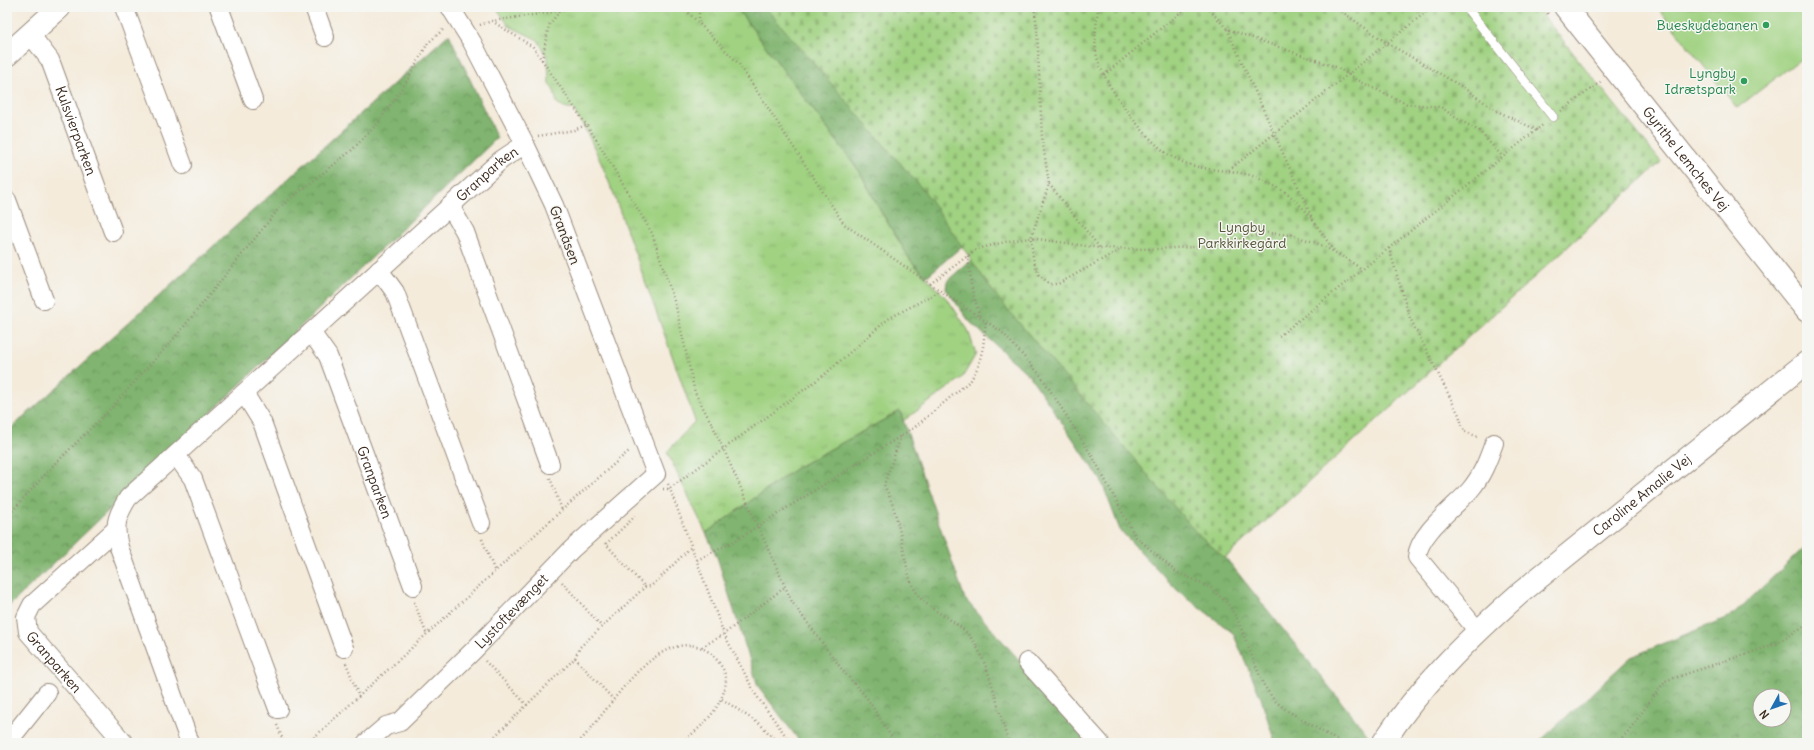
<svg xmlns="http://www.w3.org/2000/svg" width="1814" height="750" font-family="Delius,sans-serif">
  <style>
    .grass { fill: url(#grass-tufts); stroke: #6e7e50 }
    .forest { fill: url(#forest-crowns); stroke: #5e6f47; fill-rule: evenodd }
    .cemetery { fill: url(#cemetery-stones); stroke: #6e7e50 }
    .garden { fill: #a0d282; stroke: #6e7e50 }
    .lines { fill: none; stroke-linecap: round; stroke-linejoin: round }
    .service-casing { stroke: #988a7c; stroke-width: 10 }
    .minor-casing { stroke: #988a7c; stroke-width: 20 }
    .tertiary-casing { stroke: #988a7c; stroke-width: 24 }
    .path { stroke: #988a7c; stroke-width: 2.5; stroke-dasharray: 1 3; stroke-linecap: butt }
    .service { stroke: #fff; stroke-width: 9 }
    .minor { stroke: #fff; stroke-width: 18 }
    .tertiary { stroke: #fff; stroke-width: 22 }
    .leisure-dot { fill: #2e9e5b; stroke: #f6f6f2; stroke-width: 1.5 }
    .labels { text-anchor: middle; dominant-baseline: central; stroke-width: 3; stroke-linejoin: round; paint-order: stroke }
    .leisure-label { font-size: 14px; fill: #27864d; stroke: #f6f6f2; text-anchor: end }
    .street-label { font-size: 14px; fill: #3b2a1e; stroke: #f6f6f2 }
    .park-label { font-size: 14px; fill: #545437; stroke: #f6f6f2 }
  </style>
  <defs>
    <pattern id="grass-tufts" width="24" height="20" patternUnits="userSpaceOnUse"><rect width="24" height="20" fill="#a0d282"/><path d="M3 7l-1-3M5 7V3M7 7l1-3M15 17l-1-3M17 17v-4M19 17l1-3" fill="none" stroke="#8bb470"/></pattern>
    <pattern id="forest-crowns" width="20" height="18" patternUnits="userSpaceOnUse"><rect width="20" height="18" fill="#80b470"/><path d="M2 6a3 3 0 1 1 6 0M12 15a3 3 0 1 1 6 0" fill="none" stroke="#6a935b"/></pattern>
    <pattern id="cemetery-stones" width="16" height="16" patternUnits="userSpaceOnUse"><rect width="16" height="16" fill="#a0d282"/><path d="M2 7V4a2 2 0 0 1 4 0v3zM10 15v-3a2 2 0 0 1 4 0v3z" fill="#8bb470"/></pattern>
  </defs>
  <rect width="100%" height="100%" fill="#f6f6f2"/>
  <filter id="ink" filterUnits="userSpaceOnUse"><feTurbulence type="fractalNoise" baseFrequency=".025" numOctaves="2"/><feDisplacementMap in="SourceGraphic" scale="8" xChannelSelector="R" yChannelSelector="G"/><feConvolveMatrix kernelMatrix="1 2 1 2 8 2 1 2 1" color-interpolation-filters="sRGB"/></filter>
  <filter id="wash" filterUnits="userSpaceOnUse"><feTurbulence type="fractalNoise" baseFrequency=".012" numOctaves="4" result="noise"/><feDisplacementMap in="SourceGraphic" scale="16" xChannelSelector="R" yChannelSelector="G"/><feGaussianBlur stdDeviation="0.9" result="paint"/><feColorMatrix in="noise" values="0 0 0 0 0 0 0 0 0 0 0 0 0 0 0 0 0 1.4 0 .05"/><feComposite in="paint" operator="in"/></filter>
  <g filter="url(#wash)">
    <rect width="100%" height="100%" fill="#f4ebdb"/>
    <path class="grass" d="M496,7H736L860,172L880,210L911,261L949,301L968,330L976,354L962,378L903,421L900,411L798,467L706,533L667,452L695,421C675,362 653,304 632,245C615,198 600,151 573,109L563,107L557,103L554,91L549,83L548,59L538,40L509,26Z"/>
    <path class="forest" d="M736,7H980L967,242L926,277L911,261L880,210L860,172Z
      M449,34L497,138L7,608V432Z
      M1661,162L1225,557L1371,739L1368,743H1275L1261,698L1233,633L1177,590L1120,530L1101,480L1030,376L969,321L946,289L947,281L979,253Z
      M900,411L965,599L1093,743H801L758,686L717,557L706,533L798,467Z
      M1807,545V743H1538L1631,657L1733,615ZM1760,696H1784V720H1760Z"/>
    <path class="cemetery" d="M765,7H1536L1661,162L1225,558L1195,531L994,293L925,192Z"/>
    <path class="garden" d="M1657,7H1807V54L1737,108Z"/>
  </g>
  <g filter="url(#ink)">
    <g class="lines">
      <defs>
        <path id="service" d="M1466,7L1553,117"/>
        <g id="minor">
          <path d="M124,7L183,165"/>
          <path d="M219,7L253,100"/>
          <path d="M314,7L325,37"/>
          <path id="s1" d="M30,34L50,60L113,232"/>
          <path d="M7,200L44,300"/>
          <path d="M450,206L465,232L550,464"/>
          <path d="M379,270L395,292L481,523"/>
          <path id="s2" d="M311,332L328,356L413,586"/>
          <path d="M244,393L262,422L344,648"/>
          <path d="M176,455L193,479L278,709"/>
          <path id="s3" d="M115,530L32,605L26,617L28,632L124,743"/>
          <path d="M1477,630L1417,557C1418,534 1455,507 1470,490C1482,476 1488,460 1494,443"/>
          <path d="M1027,662L1100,743"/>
          <path d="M7,743L47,693"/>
          <path id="s4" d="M190,743L119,547C114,525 116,517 128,498L501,160L525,144"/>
          <path id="s5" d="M366,743L386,726L400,722L474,650L572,549L656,474L554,205L525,144L472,42L450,7"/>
        </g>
        <g id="tertiary">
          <path id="s6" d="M1565,7L1807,311"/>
          <path d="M7,55L60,7"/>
          <path id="s7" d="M1383,743C1420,686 1468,639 1519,594L1807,362"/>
        </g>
      </defs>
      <use href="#service" class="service-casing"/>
      <use href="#minor" class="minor-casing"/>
      <use href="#tertiary" class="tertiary-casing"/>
      <path class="path" d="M683,7L739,64L844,224L920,277L1002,332L1041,376L1094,459L1135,536L1175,571L1211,588L1227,603L1237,618L1263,684L1274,700L1286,710L1342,743
        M1034,7L1037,27L1042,138L1049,184L1031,238L1033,258L1039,275L1050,284H1058L1121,249
        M1098,7C1097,22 1094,37 1096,52C1100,81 1144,138 1169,155C1174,158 1182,162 1188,164C1212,173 1241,168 1264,181C1273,185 1283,190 1290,196C1308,210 1321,232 1334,251
        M1207,7L1227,29L1336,67L1363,83L1407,104L1441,107L1456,118L1479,131L1503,157
        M1335,7L1387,43L1461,86L1497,111L1537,130
        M1542,7L1548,14
        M492,21L533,47L596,139L652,233L676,307L695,393L713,426L792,602L843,671L867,698L895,743
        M699,22V7
        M480,25L492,21L560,11L570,7
        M1227,29L1313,220
        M542,60L549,25L559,12
        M1104,75L1187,7
        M1561,111L1602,81
        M538,136L574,130L586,125
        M1229,170L1432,7
        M1049,184L1100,248
        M1389,248L1409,316L1459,415L1464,431L1480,438
        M968,256L972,290L980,317
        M930,284L977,249L1009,241L1031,238L1100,248L1156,249L1210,246L1267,233L1291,235L1317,243L1340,255L1362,269
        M1279,336L1544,124
        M901,436L884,485C894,504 898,523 902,543C906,559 907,578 916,592C927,610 951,617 966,632C988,654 998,710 1008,741L1010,743
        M550,478L562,510
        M668,484L724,634L756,695L791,743
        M663,489H669L824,375L888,319L940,291
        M7,517L48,471L111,408L177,335L281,206L351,151L378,123L406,82L428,43L445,28
        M482,539L495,572
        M605,543L645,587
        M606,544L635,516
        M697,560L733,542L915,427L971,380L978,367L983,347L986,321
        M562,582L602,627
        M414,602L427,635
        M702,647L724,634L785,587
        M575,658L613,699
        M485,661L527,705
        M346,663L359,697
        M722,699L761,725L778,743
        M277,725L284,743
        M493,738L497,743
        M308,743L562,510L630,450
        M492,743L493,738L575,658L580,647L645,587L651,586L657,581L692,546
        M578,743C606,714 624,678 658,655C678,642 701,640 717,660C721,665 726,673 726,679C725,705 701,730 679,743
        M1616,743L1627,733L1665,681L1776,644L1807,624"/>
      <use href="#service" class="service"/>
      <use href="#minor" class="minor"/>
      <use href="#tertiary" class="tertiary"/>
    </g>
  </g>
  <g class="leisure-dot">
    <circle cx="1766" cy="25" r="4"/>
    <circle cx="1744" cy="81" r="4"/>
  </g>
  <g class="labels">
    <g class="leisure-label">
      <text x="1758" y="25">Bueskydebanen</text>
      <text x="1736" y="73">Lyngby<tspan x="1736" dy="16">Idrætspark</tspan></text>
    </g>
    <g class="street-label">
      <text stroke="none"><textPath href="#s1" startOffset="108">Kulsvierparken</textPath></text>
      <text stroke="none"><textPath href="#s6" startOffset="194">Gyrithe Lemches Vej</textPath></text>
      <text stroke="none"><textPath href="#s4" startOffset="744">Granparken</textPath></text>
      <text transform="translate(565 235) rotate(69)">Granåsen</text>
      <text stroke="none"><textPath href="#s2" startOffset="164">Granparken</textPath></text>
      <text stroke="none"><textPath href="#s7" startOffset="360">Caroline Amalie Vej</textPath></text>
      <text stroke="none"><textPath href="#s5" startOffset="198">Lystoftevænget</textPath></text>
      <text stroke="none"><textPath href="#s3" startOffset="180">Granparken</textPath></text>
    </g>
    <g class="park-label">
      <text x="1242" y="227">Lyngby<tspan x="1242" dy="16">Parkkirkegård</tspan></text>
    </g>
  </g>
  <rect width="1814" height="750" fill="none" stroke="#f6f6f2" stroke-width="24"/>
  <g transform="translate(1772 708) rotate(230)"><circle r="19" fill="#f6f6f2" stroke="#aba49d"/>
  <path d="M0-3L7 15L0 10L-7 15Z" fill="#1f6fb2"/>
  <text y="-6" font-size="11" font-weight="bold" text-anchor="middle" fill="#3b2a1e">N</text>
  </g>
</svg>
